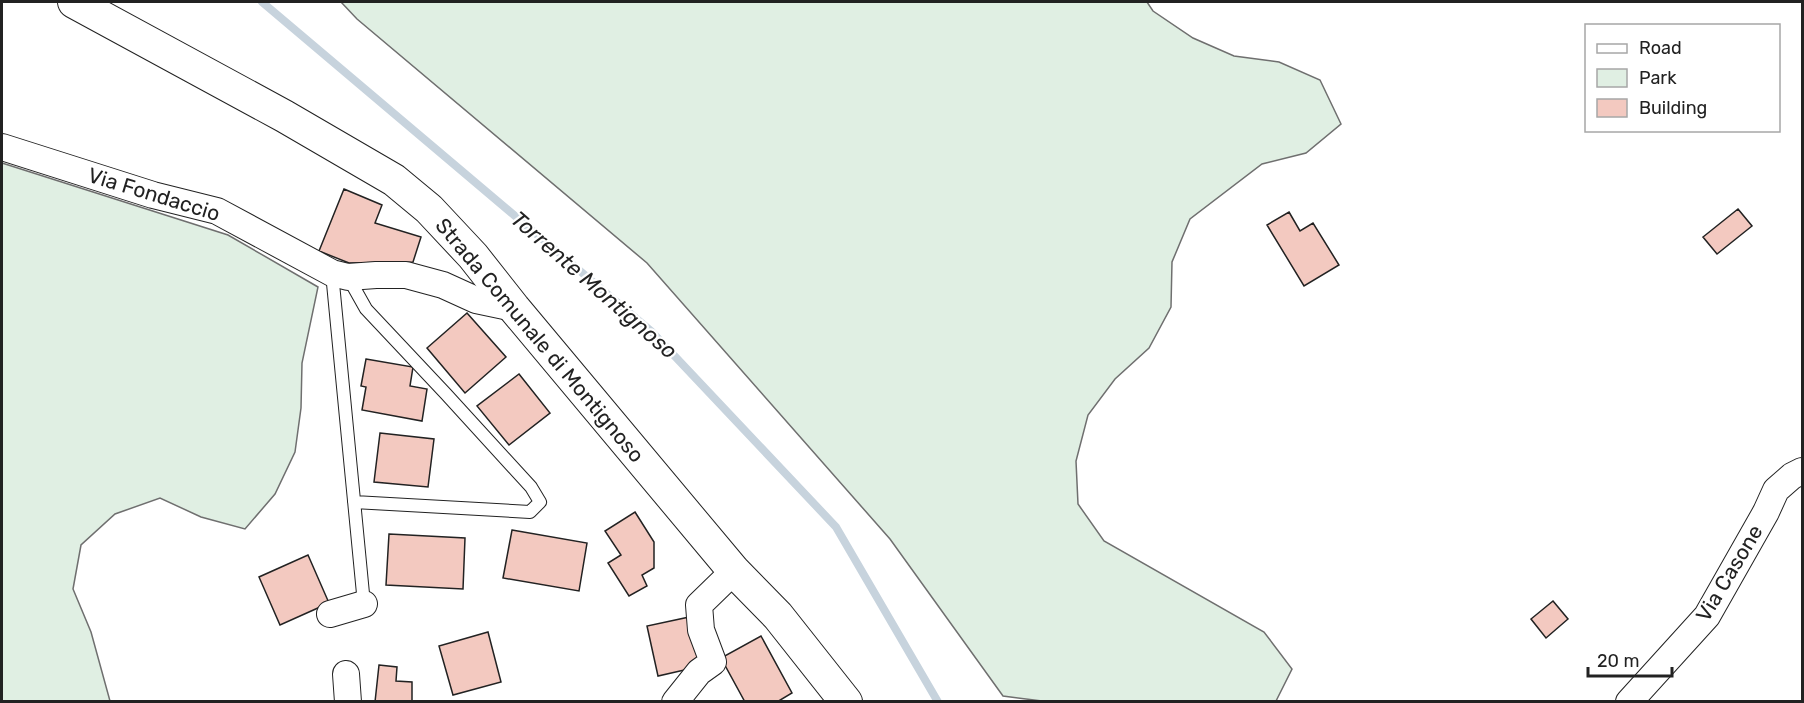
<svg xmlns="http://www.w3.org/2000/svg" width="1804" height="703" font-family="Rubik,sans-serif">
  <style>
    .green { fill: #e0efe3; stroke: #6f6f6f; stroke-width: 1.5 }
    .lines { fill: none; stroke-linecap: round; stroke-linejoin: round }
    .stream { stroke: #c7d3dd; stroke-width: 8 }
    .building { fill: #f3c9c0; stroke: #222; stroke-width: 1.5 }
    .service-casing { stroke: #222; stroke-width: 14 }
    .minor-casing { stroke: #222; stroke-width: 28 }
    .tertiary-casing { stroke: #222; stroke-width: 34 }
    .service { stroke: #fff; stroke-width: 12 }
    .minor { stroke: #fff; stroke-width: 26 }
    .tertiary { stroke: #fff; stroke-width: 32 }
    .labels { text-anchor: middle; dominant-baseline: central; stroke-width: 4.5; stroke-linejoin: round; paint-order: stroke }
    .street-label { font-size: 21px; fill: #222; stroke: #fff }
    .water-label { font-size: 22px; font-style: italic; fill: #222; stroke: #fff }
  </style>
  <rect width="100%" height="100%" fill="#fff"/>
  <path class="green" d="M341,2H1147L1153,11L1193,38L1234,56L1279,62L1320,80L1341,124L1306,153L1262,164L1190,219L1172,262L1171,307L1149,348L1115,379L1088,415L1076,461L1078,504L1104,541L1264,632L1292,669L1276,701L1050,702L1003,696L890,539L647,263L357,19Z
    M2,163L228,235L318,287L302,363L301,408L295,452L275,494L245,529L201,517L160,498L115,514L81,545L73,589L91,632L110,701H2Z"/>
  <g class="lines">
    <path class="stream" d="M262,2L651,331L836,527L938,702"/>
  </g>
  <path class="building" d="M344,189L382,205L375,223L421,237L413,262L349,263L319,251Z
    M1738,209L1752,226L1717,254L1703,237Z
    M1289,212L1300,231L1313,223L1339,265L1304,286L1267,225Z
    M467,313L506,357L465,393L427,348Z
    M366,359L413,367L410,386L427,389L422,421L362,410L366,387L361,386Z
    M519,374L550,413L509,445L477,406Z
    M380,433L434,439L428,487L374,482Z
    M635,512L654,542V568L642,575L647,586L629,596L608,563L621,555L605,531Z
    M512,530L587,543L579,591L503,578Z
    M389,534L465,538L463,589L386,585Z
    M308,555L329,603L280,625L259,577Z
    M1553,601L1568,619L1546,638L1531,619Z
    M694,616L702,666L658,676L647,626Z
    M488,632L501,682L453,695L439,646Z
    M761,636L792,693L777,702H745L721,658Z
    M379,665L397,667L396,681L412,682V702H375Z"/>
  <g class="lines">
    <defs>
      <path id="service" d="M332,273L364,604
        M348,277L366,309L446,394L531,487L540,502L530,512L354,502"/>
      <path id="minor" d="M2,147L153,195L217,211L332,273L348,277L376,275H406L443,285L476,300L514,308
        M330,614L364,604
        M346,674L348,702
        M675,702L699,672L713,662L701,630L699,605L734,571
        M1629,702L1707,616L1766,512L1776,490L1792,476L1802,471"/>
      <path id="tertiary" d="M74,2L284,116L394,180L429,209L473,256L514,308L734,571L778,616L846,702"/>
    </defs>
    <use href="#service" class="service-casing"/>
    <use href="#minor" class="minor-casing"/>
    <use href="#tertiary" class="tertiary-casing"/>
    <use href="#service" class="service"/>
    <use href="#minor" class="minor"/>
    <use href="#tertiary" class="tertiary"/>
  </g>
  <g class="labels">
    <g class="street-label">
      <text transform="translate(154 194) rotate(17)">Via Fondaccio</text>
      <text transform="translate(540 340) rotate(50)">Strada Comunale di Montignoso</text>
      <text transform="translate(1729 573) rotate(-59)">Via Casone</text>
    </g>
    <g class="water-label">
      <text transform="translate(594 285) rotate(41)">Torrente Montignoso</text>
    </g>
  </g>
  <rect width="1804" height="703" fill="none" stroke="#222222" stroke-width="6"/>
  <rect x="1585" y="24" width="195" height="108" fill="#ffffff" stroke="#a7a7a7" stroke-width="1.5"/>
  <rect x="1597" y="44" width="30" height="9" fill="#ffffff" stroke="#a7a7a7" stroke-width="1.5"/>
  <text x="1639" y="54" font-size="18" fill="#222222">Road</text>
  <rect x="1597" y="69" width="30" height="18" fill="#e0efe3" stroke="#a7a7a7" stroke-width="1.5"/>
  <text x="1639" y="84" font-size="18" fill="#222222">Park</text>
  <rect x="1597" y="99" width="30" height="18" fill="#f3c9c0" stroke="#a7a7a7" stroke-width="1.5"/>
  <text x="1639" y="114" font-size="18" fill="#222222">Building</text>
  <path d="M1588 667v9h84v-9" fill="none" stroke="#222222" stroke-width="3"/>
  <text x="1597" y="667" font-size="18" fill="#222222" stroke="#ffffff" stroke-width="4.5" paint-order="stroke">20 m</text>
</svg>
